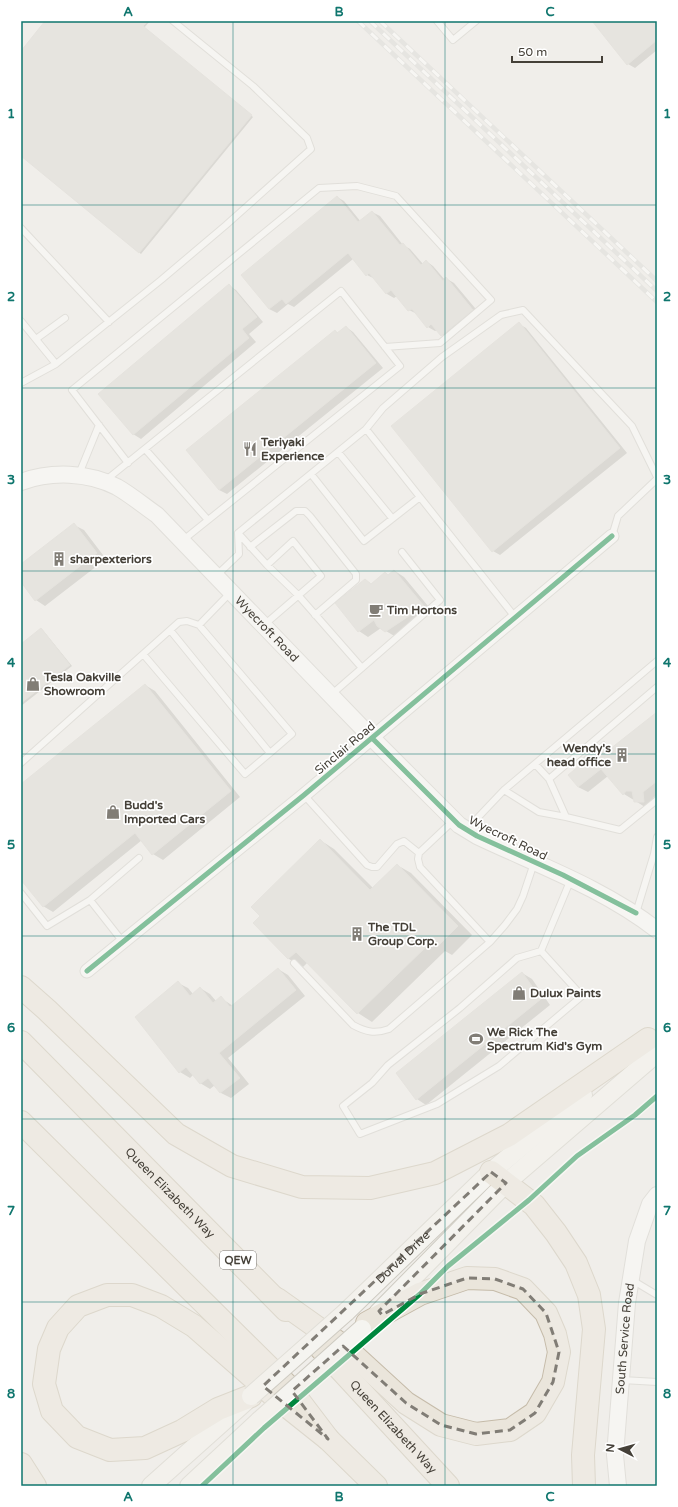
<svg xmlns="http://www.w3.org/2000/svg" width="678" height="1507" font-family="'Varela Round',sans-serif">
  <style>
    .shadow { fill: #0003 }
    .building { fill: #d9d7d3; stroke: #d8d5d0 }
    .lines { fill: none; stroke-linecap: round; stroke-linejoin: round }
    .service-casing { stroke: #ceccc8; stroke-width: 8 }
    .minor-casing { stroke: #ceccc8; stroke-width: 15 }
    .tertiary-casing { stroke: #ceccc8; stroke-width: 18 }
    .secondary-casing { stroke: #cecbc2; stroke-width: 20 }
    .motorway-casing { stroke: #c5bba9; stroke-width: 24 }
    .service { stroke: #fdfcfc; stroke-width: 6 }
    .minor { stroke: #fdfcfc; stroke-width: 13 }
    .tertiary { stroke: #fdfcfc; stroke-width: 16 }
    .secondary { stroke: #f5f4f0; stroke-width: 18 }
    .motorway { stroke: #eae5db; stroke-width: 22 }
    .rail-casing { stroke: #d9d9d8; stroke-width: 4.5 }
    .rail { stroke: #fff; stroke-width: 3; stroke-dasharray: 9; stroke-linecap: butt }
    .secondary-bridge-casing { stroke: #cecbc2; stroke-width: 20; stroke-linecap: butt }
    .secondary-bridge { stroke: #f5f4f0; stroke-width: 18 }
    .cycleway-casing { stroke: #fff; stroke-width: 8 }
    .cycleway { stroke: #00873e; stroke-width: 5 }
    .marked { fill: none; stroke: #817d76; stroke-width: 3; stroke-dasharray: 8 5; stroke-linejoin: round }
    .grid { fill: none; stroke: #0f766e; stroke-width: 1; stroke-opacity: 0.55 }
    .labels { text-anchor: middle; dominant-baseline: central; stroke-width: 3.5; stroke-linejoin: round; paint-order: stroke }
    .shield { fill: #fff; stroke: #7d7974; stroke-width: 1 }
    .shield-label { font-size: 11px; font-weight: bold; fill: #454038 }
    .poi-label { font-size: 12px; font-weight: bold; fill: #454038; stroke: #fff; text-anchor: start }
    .street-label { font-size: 12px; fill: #454038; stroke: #fff }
    .neatline { fill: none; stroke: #0f766e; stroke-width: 1.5 }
    .grid-label { font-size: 13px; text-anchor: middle; font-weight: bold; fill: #0f766e }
  </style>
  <rect width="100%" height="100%" fill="#f0eeea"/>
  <path class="shadow" d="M47,21H150L144,28L253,117L141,254L21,155V53Z
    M593,21H657V50L635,68L628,64Z
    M337,197L344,201L361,222L372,212L380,216L403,245L410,249L423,264L426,261L433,266L445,280L447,279L454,283L480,314L449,340L442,335L437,330L435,331L428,327L417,314L409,310L397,296L394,298L387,294L375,279L367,275L353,259L294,307L288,304L277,313L269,309Z
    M229,286L236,290L263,322L249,334L256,342L141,439L133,434Z
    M519,324L526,328L627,453L500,555L493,551Z
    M346,327L353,332L383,368L227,494L219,490L335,331L339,333Z
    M74,525L84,530L106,559L45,606L36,600L21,581V565Z
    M395,571L404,577L433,612L396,637L381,628L368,637L359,631L365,580L372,584L385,573L389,576Z
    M42,629L72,666L21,706V645Z
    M145,685L155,691L240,797L163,860L153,854L142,840L53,912L43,906L21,878V785Z
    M657,713V795L653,798V807H645L624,794L608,776L588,792L578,787L582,765L604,743L613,748Z
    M320,840L334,849L373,888L397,865L411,873L472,935L452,955L445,951L372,1022L358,1013L308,962L303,967L289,959L255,923Z
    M278,969L288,975L305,996L228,1058L249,1084L231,1098L221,1093L215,1085L210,1089L200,1083L193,1075L190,1078L180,1072L178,983L188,988L193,994L200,988L210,994L216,1001L221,998L233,1006Z
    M522,973L532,979L550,1005L426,1105L417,1099Z"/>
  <path class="building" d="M45,21H148L143,26L252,115L139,253L21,156V51Z
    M592,21H657V40L627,65Z
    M337,196L358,222L372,211L400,245L403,243L421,265L426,260L443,281L446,277L473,310L441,336L431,324L427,328L412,309L408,311L391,290L386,294L369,273L366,276L348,253L286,304L282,299L269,309L241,275Z
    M229,284L257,317L242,329L249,338L133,435L98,394Z
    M519,322L620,448L492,552L391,426Z
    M346,326L376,363L219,490L186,450L335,330L337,333Z
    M74,523L97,553L35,601L21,582V564Z
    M394,570L424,606L385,632L377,626L374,620L358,632L335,603L365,579L371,584L385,572L388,575Z
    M41,628L70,665L21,703V644Z
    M145,684L231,791L152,855L135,833L43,907L21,880V784Z
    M657,712V781L643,792L644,802H634L632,791H626L623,795L601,769L578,787L568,775L580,765L578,762L604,741L610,749Z
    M320,839L370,890L397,864L458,926L437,947L431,942L357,1014L296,952L288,959L253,923L260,916L251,907Z
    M278,968L296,990L219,1053L240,1078L220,1093L208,1078L200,1084L186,1067L179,1073L135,1017L178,981L190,996L200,987L213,1003L221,996L230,1007Z
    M522,972L541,999L416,1100L396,1073Z"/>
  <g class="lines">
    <defs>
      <path id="service" d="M437,21L453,40L476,21
        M21,228L109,322
        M21,321L56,364
        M36,339L65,318
        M21,383L56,364L161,280L226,225L311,149L307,138L253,86L173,21
        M366,429L383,408L442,357L501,315L523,310L632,426L657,477
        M145,449L208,520
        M338,452L392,518
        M128,463L72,390L319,188L357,186L396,196L491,300L440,343L385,347
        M79,474L99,425
        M311,474L364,541L420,497
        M106,480L341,291L400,366L182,541
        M238,533L267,565L298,595L362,668
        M612,536L618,516L657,479
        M250,547L296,511H305L310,516L356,574V580L315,615
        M217,575L239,554L238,533L366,429L515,617
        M199,625L292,734L270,753
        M264,625L321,576L293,541L267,565
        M143,654L245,774L270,753L170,630
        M332,694L440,600L402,552
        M21,763L179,622L187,621L199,625L231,592
        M535,764L549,779L566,817L620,830L657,800
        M549,779L657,687
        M504,790L539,812L566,817
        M304,795L367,865L372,867H377L397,844L404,841L419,853
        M454,820L419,853L418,859L420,867L490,942
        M467,829L504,790L657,661
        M21,893L47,926L90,900L123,942
        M90,900L139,858
        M636,913L654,854L657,837
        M541,951L517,958L460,1008L388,1065L372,1083L343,1106L360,1134L437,1104L499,1066L582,996L541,951L571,879
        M294,963L353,1025C366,1032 375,1034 389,1029L490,942L505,925L517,909L523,896L534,863
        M632,1280L657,1295
        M622,1380L657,1382"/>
      <path id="minor" d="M87,971L304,795L612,536"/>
      <g id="tertiary">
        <path id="s1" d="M21,482C51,471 88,472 117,487C131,495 144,506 157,515L372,738L459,825L477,836C538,865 603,888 657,930"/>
        <path id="s2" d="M618,1486L615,1455L627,1303L637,1241L650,1204L657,1195"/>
      </g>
      <g id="secondary">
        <path id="s3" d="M346,1312L491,1172L583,1095"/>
        <path d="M378,1313L506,1183L657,1053"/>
        <path d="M151,1486L246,1401"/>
        <path d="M189,1486L259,1421"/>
      </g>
      <g id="motorway">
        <path d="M21,987L47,1010L176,1134L232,1166L302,1187L370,1188L435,1173L509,1135L648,1039"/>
        <path id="s4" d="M21,1042L286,1310"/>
        <path d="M21,1122L287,1385L328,1439L376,1486"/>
        <path d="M491,1172L534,1205L556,1233L576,1263L589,1295L594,1329L583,1455L584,1486"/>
        <path d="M277,1299L346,1348L406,1403L441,1425L476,1434L510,1430L535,1413L553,1382L559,1352L555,1334L546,1313L523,1289L495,1279L467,1278L420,1294L367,1323"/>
        <path id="s5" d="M316,1343L448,1486"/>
        <path d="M251,1396L218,1409L182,1431L145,1448L110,1450L77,1437L52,1411L44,1384L49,1349L58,1328L78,1306L107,1295H132L161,1306L194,1326L274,1396L328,1439"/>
        <path d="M21,1464L35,1486"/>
      </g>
    </defs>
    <use href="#service" class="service-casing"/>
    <use href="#minor" class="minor-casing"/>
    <use href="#tertiary" class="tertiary-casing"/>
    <use href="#secondary" class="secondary-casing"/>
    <use href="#motorway" class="motorway-casing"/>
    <use href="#service" class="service"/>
    <use href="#minor" class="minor"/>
    <use href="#tertiary" class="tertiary"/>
    <use href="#secondary" class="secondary"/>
    <use href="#motorway" class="motorway"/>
    <defs>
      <path id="rail" d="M358,21L657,302
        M370,21L657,291
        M380,21L657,281"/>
    </defs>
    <use href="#rail" class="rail-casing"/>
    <use href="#rail" class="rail"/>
    <defs>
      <path id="secondary-bridge" d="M251,1396L346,1312
        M259,1421L362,1329"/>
    </defs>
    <use href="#secondary-bridge" class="secondary-bridge-casing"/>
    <use href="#secondary-bridge" class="secondary-bridge"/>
    <defs>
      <path id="cycleway" d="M372,738L459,825L477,836L563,875L636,913
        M87,971L304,795L612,536
        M202,1486L264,1428L420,1294L448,1266L529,1200L577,1156L635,1115L657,1096"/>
    </defs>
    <use href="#cycleway" class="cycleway-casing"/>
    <use href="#cycleway" class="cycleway"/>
  </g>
  <path d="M0 0H678V1507H0ZM491,1172L506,1183L379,1311L382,1315L420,1294L467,1278L495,1279L523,1289L546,1313L559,1352L553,1382L535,1413L510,1430L476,1434L441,1425L406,1403L343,1346L292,1391L328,1439L263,1386Z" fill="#f0eeea" fill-opacity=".55" fill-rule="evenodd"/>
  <path class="marked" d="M491,1172L506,1183L379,1311L382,1315L420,1294L467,1278L495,1279L523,1289L546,1313L559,1352L553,1382L535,1413L510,1430L476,1434L441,1425L406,1403L343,1346L292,1391L328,1439L263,1386Z"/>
  <path class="grid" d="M233,21V1486M445,21V1486M21,205H657M21,388H657M21,571H657M21,754H657M21,936H657M21,1119H657M21,1302H657"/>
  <defs>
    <symbol id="restaurant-bare" viewBox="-9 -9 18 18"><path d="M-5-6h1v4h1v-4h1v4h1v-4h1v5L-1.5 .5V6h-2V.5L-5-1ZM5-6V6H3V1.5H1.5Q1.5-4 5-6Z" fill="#817d76" stroke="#fff" stroke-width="2.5" paint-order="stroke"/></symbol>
    <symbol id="building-bare" viewBox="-9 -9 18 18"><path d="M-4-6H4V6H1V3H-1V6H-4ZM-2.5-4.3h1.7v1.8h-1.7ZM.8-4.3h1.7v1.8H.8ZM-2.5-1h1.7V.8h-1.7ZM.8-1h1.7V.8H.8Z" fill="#817d76" stroke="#fff" stroke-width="2.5" paint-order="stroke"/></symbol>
    <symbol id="cafe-bare" viewBox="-9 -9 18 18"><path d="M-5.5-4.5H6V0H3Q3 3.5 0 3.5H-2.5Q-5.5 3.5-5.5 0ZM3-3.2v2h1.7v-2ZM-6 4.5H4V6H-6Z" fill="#817d76" stroke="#fff" stroke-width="2.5" paint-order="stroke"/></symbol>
    <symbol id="shop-bare" viewBox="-9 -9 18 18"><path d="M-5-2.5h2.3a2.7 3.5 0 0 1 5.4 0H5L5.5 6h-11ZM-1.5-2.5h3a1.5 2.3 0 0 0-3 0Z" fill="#817d76" stroke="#fff" stroke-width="2.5" paint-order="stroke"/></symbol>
    <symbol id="stadium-bare" viewBox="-9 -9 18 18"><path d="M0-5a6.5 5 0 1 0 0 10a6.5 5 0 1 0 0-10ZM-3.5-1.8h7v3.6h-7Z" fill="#817d76" stroke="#fff" stroke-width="2.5" paint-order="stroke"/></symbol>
  </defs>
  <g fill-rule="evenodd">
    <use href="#restaurant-bare" x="240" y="439" width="20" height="20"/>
    <use href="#building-bare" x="49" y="549" width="20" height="20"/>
    <use href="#cafe-bare" x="366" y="600" width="20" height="20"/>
    <use href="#shop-bare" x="23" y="674" width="20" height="20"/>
    <use href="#building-bare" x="612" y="745" width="20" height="20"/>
    <use href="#shop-bare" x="103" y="802" width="20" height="20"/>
    <use href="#building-bare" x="347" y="924" width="20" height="20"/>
    <use href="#shop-bare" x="509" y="983" width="20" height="20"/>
    <use href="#stadium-bare" x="466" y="1029" width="20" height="20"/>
  </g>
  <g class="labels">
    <rect class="shield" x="220" y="1251" width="36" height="18" rx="3"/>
    <g class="shield-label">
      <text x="238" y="1260">QEW</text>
    </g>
    <g class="poi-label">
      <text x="261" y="442">Teriyaki<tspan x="261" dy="14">Experience</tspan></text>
      <text x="70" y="559">sharpexteriors</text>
      <text x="387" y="610">Tim Hortons</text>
      <text x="44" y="677">Tesla Oakville<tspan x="44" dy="14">Showroom</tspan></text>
      <text x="611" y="748" text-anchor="end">Wendy's<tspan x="611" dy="14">head office</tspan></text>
      <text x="124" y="805">Budd's<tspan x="124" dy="14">Imported Cars</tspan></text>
      <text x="368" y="927">The TDL<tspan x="368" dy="14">Group Corp.</tspan></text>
      <text x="530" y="993">Dulux Paints</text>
      <text x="487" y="1032">We Rick The<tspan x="487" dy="14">Spectrum Kid's Gym</tspan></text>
    </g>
    <g class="street-label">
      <text stroke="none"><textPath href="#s1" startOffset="306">Wyecroft Road</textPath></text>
      <text transform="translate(345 748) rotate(-40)">Sinclair Road</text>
      <text transform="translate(508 838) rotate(26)">Wyecroft Road</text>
      <text stroke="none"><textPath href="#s4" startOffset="212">Queen Elizabeth Way</textPath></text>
      <text stroke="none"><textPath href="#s3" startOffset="79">Dorval Drive</textPath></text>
      <text stroke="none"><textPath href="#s2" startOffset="148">South Service Road</textPath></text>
      <text stroke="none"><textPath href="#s5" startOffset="114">Queen Elizabeth Way</textPath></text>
    </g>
  </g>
  <rect width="678" height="1507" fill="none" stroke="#ffffff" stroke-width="44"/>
  <g transform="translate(620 1449) rotate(276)" stroke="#ffffff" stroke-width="3" paint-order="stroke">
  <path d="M0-3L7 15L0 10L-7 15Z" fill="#454038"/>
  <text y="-6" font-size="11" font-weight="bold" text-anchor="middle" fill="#454038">N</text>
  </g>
  <path d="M512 56v6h90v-6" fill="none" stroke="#454038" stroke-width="2"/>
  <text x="518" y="56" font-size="12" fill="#454038" stroke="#ffffff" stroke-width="3" paint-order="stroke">50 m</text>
  <rect x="22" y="22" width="634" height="1463" class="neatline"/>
  <g class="grid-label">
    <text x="128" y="16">A</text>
    <text x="339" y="16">B</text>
    <text x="550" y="16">C</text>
    <text x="11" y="118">1</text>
    <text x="667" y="118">1</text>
    <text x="11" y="301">2</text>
    <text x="667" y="301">2</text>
    <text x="11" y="484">3</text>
    <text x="667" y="484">3</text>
    <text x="11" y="667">4</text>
    <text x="667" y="667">4</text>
    <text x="11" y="849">5</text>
    <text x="667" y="849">5</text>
    <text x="11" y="1032">6</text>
    <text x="667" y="1032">6</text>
    <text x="11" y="1215">7</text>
    <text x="667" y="1215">7</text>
    <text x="11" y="1398">8</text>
    <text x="667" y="1398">8</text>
    <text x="128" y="1501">A</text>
    <text x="339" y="1501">B</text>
    <text x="550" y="1501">C</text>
  </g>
</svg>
